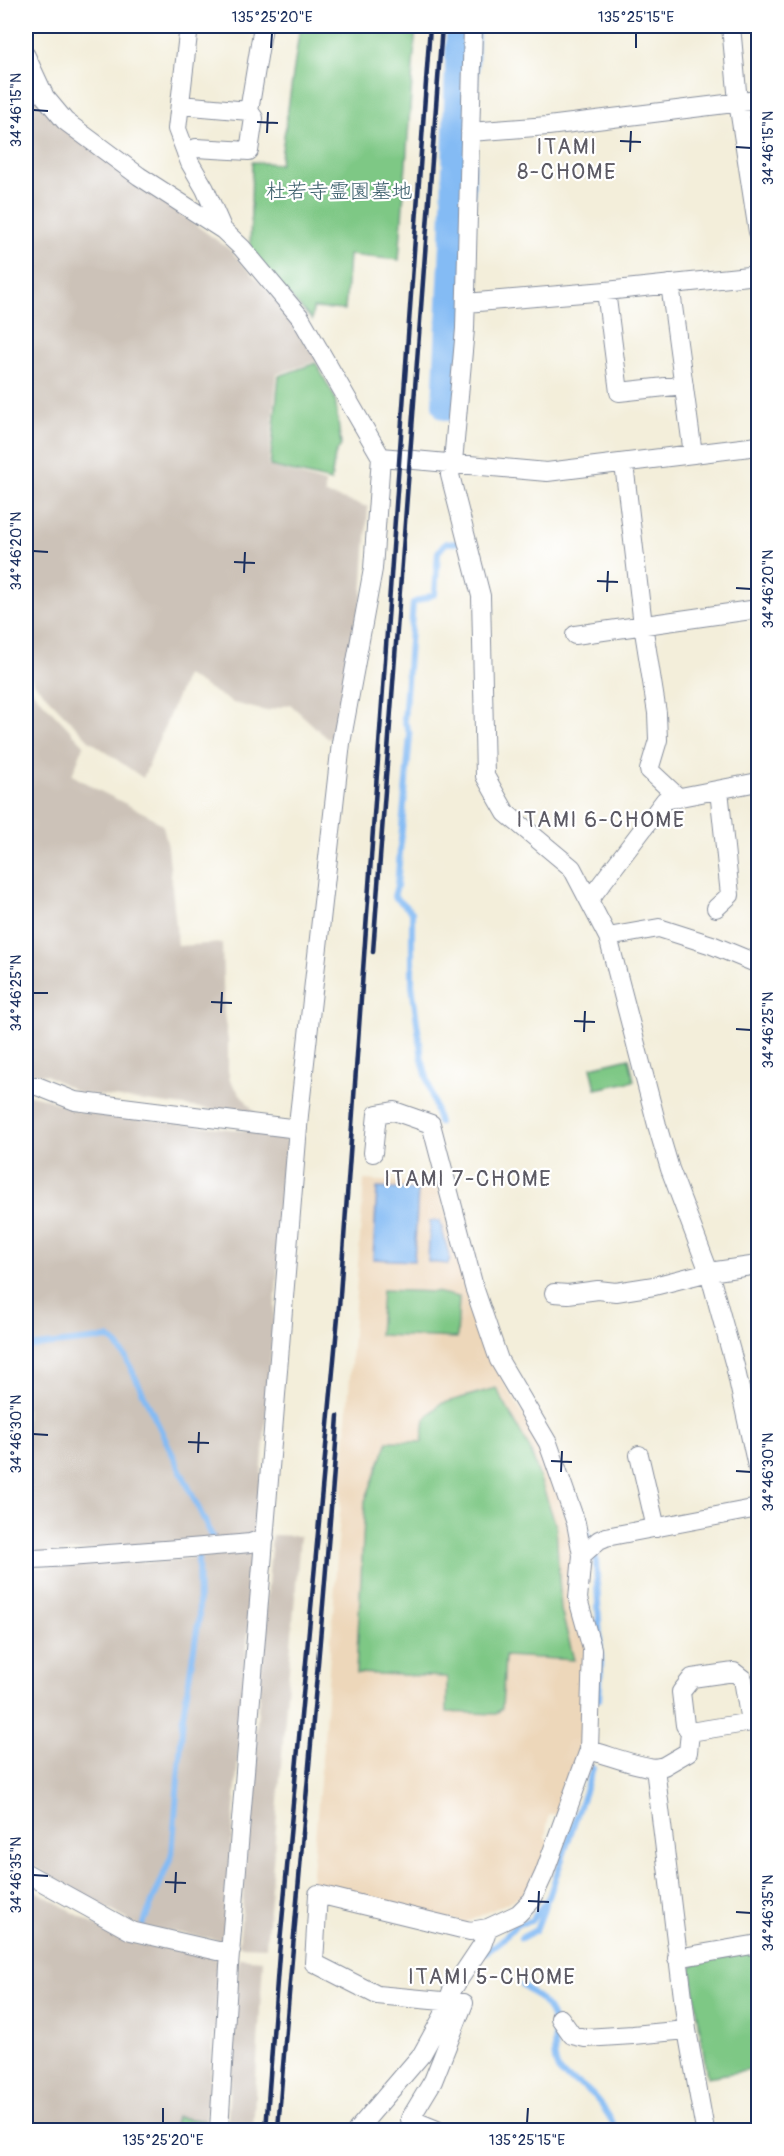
<svg xmlns="http://www.w3.org/2000/svg" width="784" height="2156" font-family="Pangolin,'Klee One',sans-serif">
  <style>
    .built { fill: #edd7ba }
    .industrial { fill: #ccc2b8 }
    .green { fill: #7ec885; stroke: #4c7c72; stroke-width: 1.5 }
    .water { fill: #84bbf4; stroke: #5075a9; stroke-width: 1.5 }
    .lines { fill: none; stroke-linecap: round; stroke-linejoin: round }
    .stream { stroke: #84bbf4; stroke-width: 6 }
    .river { stroke: #84bbf4; stroke-width: 34 }
    .minor-casing { stroke: #878e9c; stroke-width: 20 }
    .minor { stroke: #fff; stroke-width: 18 }
    .rail { stroke: #1b2f5e; stroke-width: 4.5 }
    .ticks { fill: none; stroke: #1b2f5e; stroke-width: 2 }
    .labels { text-anchor: middle; dominant-baseline: central; stroke-width: 4.5; stroke-linejoin: round; paint-order: stroke }
    .park-label { font-size: 21px; fill: #395d6a; stroke: #fff }
    .neighbourhood-label { font-size: 22px; letter-spacing: 1.5px; fill: #5c5a64; stroke: #fff }
    .neatline { fill: none; stroke: #1b2f5e; stroke-width: 2 }
    .ticks-label { font-size: 15px; text-anchor: middle; fill: #1b2f5e }
  </style>
  <rect width="100%" height="100%" fill="#fff"/>
  <filter id="ink" filterUnits="userSpaceOnUse"><feTurbulence type="fractalNoise" baseFrequency=".0167" numOctaves="2"/><feDisplacementMap in="SourceGraphic" scale="12" xChannelSelector="R" yChannelSelector="G"/><feConvolveMatrix kernelMatrix="1 2 1 2 8 2 1 2 1" color-interpolation-filters="sRGB"/></filter>
  <filter id="wash" filterUnits="userSpaceOnUse"><feTurbulence type="fractalNoise" baseFrequency=".008" numOctaves="4" result="noise"/><feDisplacementMap in="SourceGraphic" scale="24" xChannelSelector="R" yChannelSelector="G"/><feGaussianBlur stdDeviation="1.35" result="paint"/><feColorMatrix in="noise" values="0 0 0 0 0 0 0 0 0 0 0 0 0 0 0 0 0 1.4 0 .05"/><feComposite in="paint" operator="in"/></filter>
  <g filter="url(#wash)">
    <rect width="100%" height="100%" fill="#f3eeda"/>
    <path class="built" d="M364,1180L437,1184L489,1356L540,1444L574,1532L587,1640L585,1748L563,1815L549,1814L545,1838L553,1843L532,1891L465,1923L311,1883L325,1725Z"/>
    <path class="industrial" d="M26,71L147,190L229,249L289,314L319,360L277,374L268,466L325,483V494L368,507L362,596L335,735L328,739L290,704L266,711L233,703L186,675L143,778L89,740L34,683L26,668Z
      M26,684L84,745L72,775L98,790L150,816L163,826L168,847L178,946L222,943L224,1014L228,1041V1070L230,1081L257,1115L80,1093L46,1075L26,1073Z
      M26,1094L44,1098L80,1112L281,1135L288,1143L257,1529L252,1534L245,1537L26,1555Z
      M272,1535L300,1536L266,1947L239,1946Z
      M243,1552L254,1553L224,1941L139,1926L26,1862V1568L57,1567L114,1562H154Z
      M26,1885L121,1940L216,1958L221,1964L205,2130H26Z
      M239,1958L263,1960L253,2130H227Z"/>
    <path class="green" d="M300,26H416L399,260L349,255L345,310L313,308L312,320L250,253L252,162L280,164Z
      M316,363L335,398L341,445L335,455L331,481L270,466L279,376Z
      M629,1058L634,1081L596,1089L591,1067Z
      M382,1290L436,1292L459,1297L457,1338L379,1335Z
      M496,1388L530,1449L556,1526L561,1610L574,1660L505,1656L502,1708L496,1714L447,1712V1677L356,1673L365,1501L388,1441L422,1442L425,1419L440,1404Z
      M758,1951V2069L707,2077L691,1969L696,1962Z
      M176,2117L205,2121V2130H173Z"/>
    <path class="water" d="M377,1188L418,1190L414,1261L373,1259Z
      M430,1221H440L450,1260L448,1264L428,1262Z"/>
    <g class="lines">
      <path class="stream" d="M439,1123L422,1059L412,985V912L394,896L397,886L410,735L404,720L413,603L435,594L438,552L446,543H458
        M26,1347L109,1338L117,1345L126,1358L212,1536
        M585,1528L596,1561L601,1663L599,1699
        M143,1924L172,1855L183,1715L199,1618L198,1557
        M521,1938L536,1930L546,1904
        M485,1953L501,1941L517,1924L531,1921L549,1897L593,1768
        M523,1985C534,1994 548,2004 553,2019C558,2037 549,2056 560,2073C565,2080 577,2081 584,2087C598,2098 609,2115 617,2130"/>
      <path class="river" d="M449,404L457,242L463,26"/>
    </g>
  </g>
  <g filter="url(#ink)">
    <g class="lines">
      <defs>
        <path id="minor" d="M189,26L177,129L190,163L205,189L223,230
          M473,26L465,329L453,462L450,475L481,596L485,776L506,813L572,868L608,937L657,1125L670,1169L709,1272L735,1366L758,1471
          M731,26L738,102L758,232
          M26,56L45,97L65,121L139,176L223,230L242,248L300,317L381,457L373,569L341,743L299,1115L229,1966L219,2130
          M180,105L249,111L263,26
          M470,132L548,126L758,100
          M186,153L196,148L249,151L254,118L249,111
          M670,284L693,454
          M606,291L619,392L684,385
          M466,303L606,291L758,275
          M381,457L547,472L758,446
          M624,464L643,625L657,713L658,740L649,770L679,798
          M575,635L758,609
          M589,900L665,800L758,782
          M716,908L730,895L719,790
          M608,937L659,928L712,945L758,964
          M26,1086H37L75,1101L298,1129
          M373,1153L377,1114L394,1111L431,1124L474,1287L499,1360L548,1443L576,1523L582,1555
          M554,1293L568,1294L598,1290L616,1292L654,1286L709,1272L758,1265
          M639,1455L656,1528
          M26,1559C58,1559 89,1555 122,1553C164,1550 207,1547 250,1543L265,1538
          M690,1732L685,1725L681,1692L692,1678L734,1672L743,1679L750,1722
          M589,1750C611,1756 632,1765 655,1768
          M26,1873L131,1931L218,1951H231
          M677,1958L758,1944
          M560,2018L572,2035L585,2038L633,2035L687,2030
          M357,2130L422,2054L443,2016L452,1990L482,1945L488,1928
          M437,2130L410,2119L433,2081L464,2003L377,1995L314,1963L318,1894L470,1931L488,1928L518,1914L532,1900L544,1874L589,1750L592,1649L578,1599L582,1555L599,1540L606,1537L758,1508
          M705,2130L687,2030L655,1768L664,1766L688,1752L690,1732L758,1721"/>
      </defs>
      <use href="#minor" class="minor-casing"/>
      <use href="#minor" class="minor"/>
      <path class="rail" d="M373,952L442,26
        M266,2130L279,1954L340,1295L430,26
        M278,2130C296,1892 321,1654 338,1416"/>
    </g>
  </g>
  <path class="ticks" d="M271,48L272,33M636,48V33M33,110L48,111M257,122L278,123M267,133L268,112M620,141L641,142M736,147L751,148M630,152L631,131M33,551L48,552M234,562L255,563M244,573L245,552M597,581L618,582M736,588L751,589M607,592L608,571M33,993H48M211,1002L232,1003M221,1013L222,992M574,1021L595,1022M736,1029L751,1030M584,1032L585,1011M33,1434L48,1435M188,1442L209,1443M198,1453L199,1432M551,1461L572,1462M736,1471L751,1472M561,1472L562,1451M33,1875L48,1876M165,1882L186,1883M175,1893L176,1872M528,1901L549,1902M538,1912L539,1891M736,1912L751,1913M163,2123V2108M527,2123L528,2108"/>
  <g class="labels">
    <g class="park-label">
      <text x="339" y="191">杜若寺霊園墓地</text>
    </g>
    <g class="neighbourhood-label">
      <text x="567" y="147">ITAMI<tspan x="567" dy="25">8-CHOME</tspan></text>
      <text x="601" y="820">ITAMI 6-CHOME</text>
      <text x="468" y="1179">ITAMI 7-CHOME</text>
      <text x="492" y="1977">ITAMI 5-CHOME</text>
    </g>
  </g>
  <rect width="784" height="2156" fill="none" stroke="#fff" stroke-width="66"/>
  <rect x="33" y="33" width="718" height="2090" class="neatline"/>
  <g class="ticks-label">
    <text x="272" y="22">135°25'20"E</text>
    <text x="636" y="22">135°25'15"E</text>
    <text transform="translate(16 110) rotate(-90)" y="5">34°46'15"N</text>
    <text transform="translate(768 148) rotate(-90)" y="5">34°46'15"N</text>
    <text transform="translate(16 551) rotate(-90)" y="5">34°46'20"N</text>
    <text transform="translate(768 589) rotate(-90)" y="5">34°46'20"N</text>
    <text transform="translate(16 993) rotate(-90)" y="5">34°46'25"N</text>
    <text transform="translate(768 1030) rotate(-90)" y="5">34°46'25"N</text>
    <text transform="translate(16 1434) rotate(-90)" y="5">34°46'30"N</text>
    <text transform="translate(768 1472) rotate(-90)" y="5">34°46'30"N</text>
    <text transform="translate(16 1875) rotate(-90)" y="5">34°46'35"N</text>
    <text transform="translate(768 1913) rotate(-90)" y="5">34°46'35"N</text>
    <text x="163" y="2145">135°25'20"E</text>
    <text x="527" y="2145">135°25'15"E</text>
  </g>
</svg>
